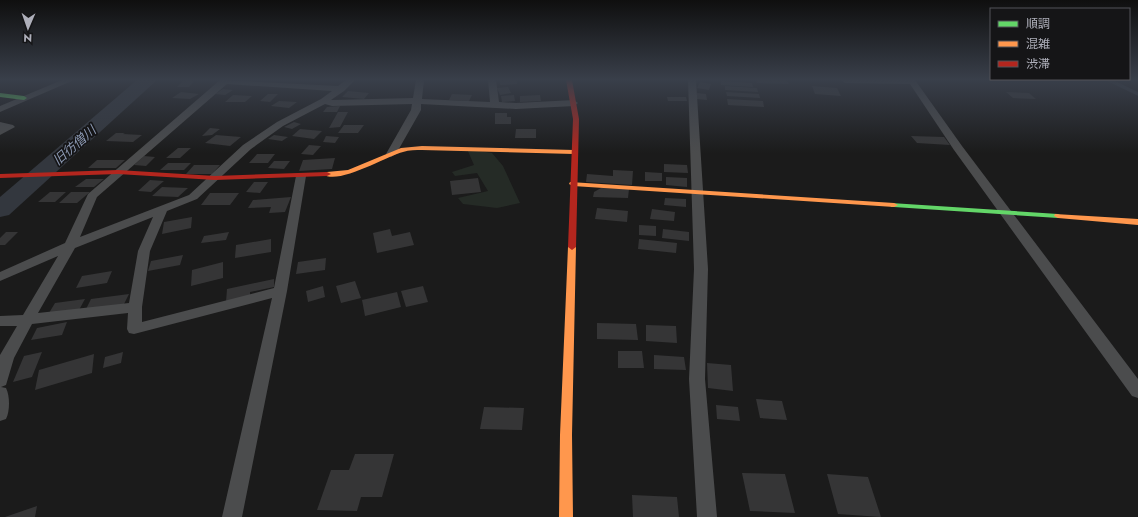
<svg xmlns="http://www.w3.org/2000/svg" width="1138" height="517" font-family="Jost,'Noto Sans JP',sans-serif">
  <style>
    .green { fill: #252b26 }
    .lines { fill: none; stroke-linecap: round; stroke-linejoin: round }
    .stream { stroke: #33373e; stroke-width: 3.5 }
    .river { fill: #33373e; fill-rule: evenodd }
    .building { fill: #353536 }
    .street { fill: #4b4c4d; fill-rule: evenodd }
    .fast { fill: #63d668; fill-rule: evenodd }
    .slow { fill: #ff974d; fill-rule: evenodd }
    .jam { fill: #b3261e; fill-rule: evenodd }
    .labels { text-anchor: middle; stroke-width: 3.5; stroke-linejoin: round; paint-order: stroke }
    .far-water-label { font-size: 13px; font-style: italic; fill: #8a97b0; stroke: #151517 }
  </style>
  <rect width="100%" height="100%" fill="#1b1b1b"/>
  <!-- green -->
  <path class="green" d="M 467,149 L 492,153 L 503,166 L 520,203 L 497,208 L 463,204 L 458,198 L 488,191 L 477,173 L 455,176 L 452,172 L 474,165 Z"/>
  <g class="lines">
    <!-- stream -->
    <path class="stream" d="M 1109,80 L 1138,94"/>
    <!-- river -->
    <path class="river" d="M 137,80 L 157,80 L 9,215 L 0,217 L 0,197 Z"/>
  </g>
  <!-- building -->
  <path class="building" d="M 184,80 L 195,80 L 189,87 L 177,87 Z
    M 500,80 L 517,80 L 517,84 L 500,85 Z
    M 756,80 L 787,80 L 789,84 L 757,83 Z
    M 721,81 L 752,83 L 753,87 L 721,85 Z
    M 700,82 L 711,84 L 709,90 L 697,88 Z
    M 725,86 L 757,88 L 758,92 L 725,90 Z
    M 812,86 L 837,88 L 841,96 L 815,94 Z
    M 508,87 L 511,93 L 500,95 L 497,88 Z
    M 223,89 L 233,90 L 225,95 L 215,94 Z
    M 348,91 L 369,93 L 364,99 L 342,97 Z
    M 181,92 L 199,94 L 190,99 L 172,98 Z
    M 726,92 L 759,94 L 760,98 L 727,96 Z
    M 1006,92 L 1029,93 L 1036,99 L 1013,98 Z
    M 697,93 L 706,94 L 707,100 L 697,99 Z
    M 268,94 L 278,94 L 270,102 L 260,101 Z
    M 452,94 L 472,95 L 469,101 L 449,100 Z
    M 233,95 L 252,96 L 245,102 L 225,102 Z
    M 514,95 L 515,101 L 502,102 L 501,96 Z
    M 540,95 L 541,101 L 520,102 L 520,96 Z
    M 667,97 L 686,97 L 687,101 L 668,101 Z
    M 727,99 L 763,101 L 764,107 L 728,105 Z
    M 279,101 L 297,102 L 289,108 L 271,106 Z
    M 340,106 L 337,112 L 323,112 L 327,107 Z
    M 338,112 L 348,112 L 340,127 L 329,128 Z
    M 495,113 L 507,113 L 507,117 L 511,117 L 511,124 L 495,124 Z
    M 294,122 L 301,124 L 292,129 L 284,127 Z
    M 344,125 L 364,125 L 358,133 L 338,133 Z
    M 210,128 L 220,129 L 212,135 L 202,136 Z
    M 300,129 L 322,131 L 314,139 L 292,136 Z
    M 516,129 L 536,129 L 536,138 L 515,138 Z
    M 116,133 L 125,133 L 123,134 L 142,135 L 133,142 L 106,141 Z
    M 216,135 L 241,137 L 230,146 L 205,143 Z
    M 274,135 L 288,137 L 282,141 L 268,139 Z
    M 326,136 L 339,137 L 335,143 L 323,142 Z
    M 911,136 L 944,137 L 950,145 L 917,143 Z
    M 309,145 L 321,146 L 313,155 L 301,154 Z
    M 178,148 L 191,148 L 180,158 L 166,158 Z
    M 257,154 L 275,154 L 268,163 L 249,163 Z
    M 144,156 L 155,157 L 146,166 L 134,165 Z
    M 335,158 L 332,169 L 299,171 L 303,160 Z
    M 97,160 L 125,160 L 116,168 L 88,168 Z
    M 274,161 L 290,161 L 284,169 L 268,168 Z
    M 168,163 L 191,163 L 184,170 L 160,170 Z
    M 664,164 L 687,165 L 688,173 L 664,172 Z
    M 194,165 L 220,165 L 212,174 L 186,174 Z
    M 613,170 L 633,171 L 632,185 L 586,182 L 587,174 L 613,176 Z
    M 645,172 L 662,173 L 662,181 L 645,181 Z
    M 666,177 L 687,178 L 687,187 L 666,185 Z
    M 478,178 L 481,192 L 452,195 L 450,181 Z
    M 86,179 L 104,179 L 94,187 L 75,187 Z
    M 150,180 L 164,181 L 151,192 L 138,191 Z
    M 254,182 L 268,182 L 260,193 L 246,192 Z
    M 162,187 L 188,188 L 178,197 L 152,196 Z
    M 601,188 L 629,189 L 628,198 L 593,197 L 594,192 Z
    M 50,192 L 66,192 L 55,202 L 38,202 Z
    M 71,192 L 90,192 L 77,203 L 59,203 Z
    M 210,193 L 239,193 L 230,205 L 201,205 Z
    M 291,197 L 285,212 L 269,213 L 271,207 L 248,208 L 253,200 Z
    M 665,198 L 686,199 L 686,207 L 664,205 Z
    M 597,208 L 628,211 L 627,222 L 595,219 Z
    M 652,209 L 675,212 L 674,221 L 650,219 Z
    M 192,217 L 191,228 L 162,234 L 164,222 Z
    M 639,225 L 656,226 L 656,236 L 639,235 Z
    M 390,229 L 392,236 L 410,232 L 414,245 L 377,253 L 373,233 Z
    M 663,229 L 689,232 L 689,241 L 662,238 Z
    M 6,232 L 18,232 L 5,245 L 0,245 L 0,238 Z
    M 229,232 L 226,240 L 201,243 L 204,236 Z
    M 271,239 L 271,252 L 235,258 L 236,245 Z
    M 639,239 L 677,243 L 676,253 L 638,249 Z
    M 183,255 L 180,265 L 148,271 L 151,261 Z
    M 326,258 L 325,270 L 296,274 L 298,262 Z
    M 223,262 L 223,278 L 191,286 L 192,270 Z
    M 112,271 L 107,283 L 76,288 L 82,276 Z
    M 274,279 L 274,287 L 250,292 L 250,297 L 226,302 L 227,289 Z
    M 355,281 L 361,298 L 341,303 L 336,286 Z
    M 323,286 L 325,297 L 308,302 L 306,291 Z
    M 423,286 L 428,302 L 406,307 L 401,291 Z
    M 397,292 L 401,307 L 365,316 L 362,300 Z
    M 129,294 L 123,306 L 85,311 L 91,299 Z
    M 85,299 L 79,310 L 49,313 L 55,303 Z
    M 67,322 L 62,335 L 31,340 L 37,328 Z
    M 597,323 L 636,324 L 638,340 L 597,339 Z
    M 646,325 L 676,326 L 677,343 L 646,341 Z
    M 618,351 L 642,351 L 644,368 L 618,368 Z
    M 42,352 L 32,377 L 13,382 L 24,356 Z
    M 123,352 L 121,363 L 103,368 L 105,357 Z
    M 94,354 L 92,373 L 35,390 L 39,370 Z
    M 654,355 L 684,357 L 686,370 L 654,369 Z
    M 707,363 L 731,365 L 733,391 L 708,388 Z
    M 756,399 L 782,401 L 787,420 L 760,418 Z
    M 716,405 L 738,407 L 740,421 L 717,419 Z
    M 484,407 L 524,408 L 522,430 L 480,429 Z
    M 355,454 L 394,454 L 382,497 L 361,497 L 357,511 L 317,510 L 331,470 L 349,470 Z
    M 742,473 L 785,474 L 795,513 L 750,511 Z
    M 827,474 L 868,477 L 881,517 L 838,514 Z
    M 632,495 L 677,497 L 679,517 L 633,517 Z
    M 37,506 L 35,517 L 5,517 Z"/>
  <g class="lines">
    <!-- street -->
    <path class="street" d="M 62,80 L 74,80 L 0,112 L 0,106 Z
      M 220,80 L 338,86 L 346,80 L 355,80 L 344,91 L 331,100 L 332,100 L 413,98 L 416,80 L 424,80 L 422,99 L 490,102 L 488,80 L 496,80 L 499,102 L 516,103 L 574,100 L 578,103 L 574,106 L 516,109 L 421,104 L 421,110 L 396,154 L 391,157 L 386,154 L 411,110 L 412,104 L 332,106 L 325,104 L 283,126 L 251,149 L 197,199 L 167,211 L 150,251 L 142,307 L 142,322 L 274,288 L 296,176 L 301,173 L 306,176 L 287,291 L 242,517 L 222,517 L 272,298 L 134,334 L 129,333 L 127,329 L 128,313 L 32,324 L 14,358 L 6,385 L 1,387 L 6,388 C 10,396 10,411 6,419 L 0,421 L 0,355 L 17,326 L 0,326 L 0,316 L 23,315 L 58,256 L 0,281 L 0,272 L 65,243 L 88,194 ZM 227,84 L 332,91 L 321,99 L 277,122 L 243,145 L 189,195 L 80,237 L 97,197 ZM 153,217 L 138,251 L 129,303 L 38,313 L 75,248 Z
      M 688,80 L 696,80 L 708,269 L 705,379 L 717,517 L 697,517 L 689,379 L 694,269 Z
      M 841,80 L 915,80 L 962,146 L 1138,379 L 1138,398 L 1132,396 L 954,150 L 910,84 L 845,83 Z
      M 0,122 L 13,125 L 15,127 L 0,135 Z"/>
    <!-- fast -->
    <path class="fast" d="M 0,93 L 24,96 L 27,98 L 24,100 L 0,97 Z
      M 891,203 L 1058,214 L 1062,216 L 1058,218 L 894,207 L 891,207 L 890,205 Z"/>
    <!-- slow -->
    <path class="slow" d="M 422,146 L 574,150 L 578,152 L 574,154 L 422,150 C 416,150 409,150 403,152 C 387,156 337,186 323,174 L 327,172 L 348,170 L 401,148 Z
      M 570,182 L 894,203 L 898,205 L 894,207 L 573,186 L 569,184 Z
      M 1055,214 L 1138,219 L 1138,225 L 1058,218 L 1054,216 Z
      M 572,244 L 576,247 L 572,435 L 573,517 L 559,517 L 560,435 L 568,247 Z"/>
    <!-- jam -->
    <path class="jam" d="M 566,80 L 572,80 L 579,119 L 576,247 L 572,250 L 568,247 L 573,119 Z
      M 118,170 L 215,176 L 327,172 L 331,174 L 327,176 L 215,180 L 118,174 L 0,178 L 0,174 Z"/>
  </g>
  <!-- sky -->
  <linearGradient id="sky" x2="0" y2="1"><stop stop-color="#0f0f0f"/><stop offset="0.52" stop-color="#393f4a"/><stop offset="1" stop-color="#393f4a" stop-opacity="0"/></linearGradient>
  <rect width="1138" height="153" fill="url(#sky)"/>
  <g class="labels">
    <!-- far-water labels -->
    <g class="far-water-label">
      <text transform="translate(74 145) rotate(-41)" y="5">旧彷僧川</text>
    </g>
  </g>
  <!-- legend -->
  <rect x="990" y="8" width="140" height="72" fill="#151517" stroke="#525358"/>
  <rect x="998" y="21" width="20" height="6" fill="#63d668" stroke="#525358"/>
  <text x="1026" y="28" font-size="12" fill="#aeafba">順調</text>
  <rect x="998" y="41" width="20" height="6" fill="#ff974d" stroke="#525358"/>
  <text x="1026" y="48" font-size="12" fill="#aeafba">混雑</text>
  <rect x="998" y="61" width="20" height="6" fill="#b3261e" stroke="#525358"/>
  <text x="1026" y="68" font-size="12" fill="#aeafba">渋滞</text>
  <!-- north arrow -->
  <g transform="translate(28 28) rotate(182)" stroke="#151517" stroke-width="3" paint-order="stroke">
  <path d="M0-3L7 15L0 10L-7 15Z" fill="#aeafba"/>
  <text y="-6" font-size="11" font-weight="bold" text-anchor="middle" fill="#aeafba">N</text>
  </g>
</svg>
